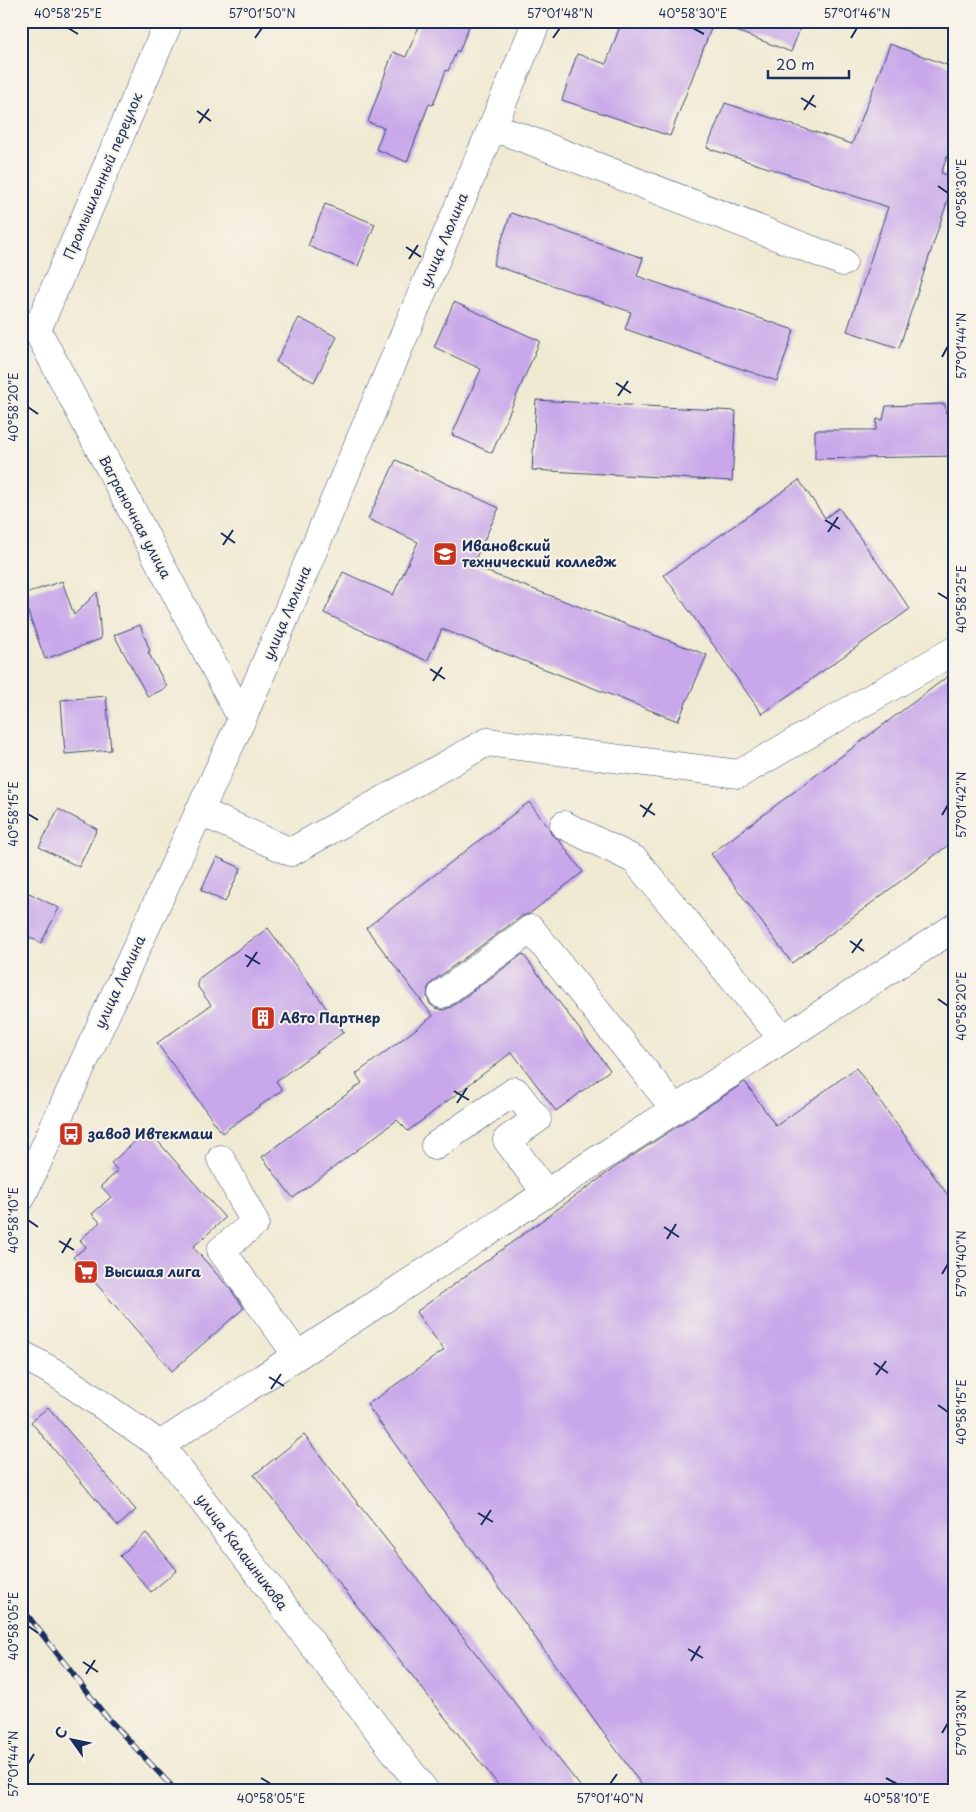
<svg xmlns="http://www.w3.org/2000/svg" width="976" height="1812" font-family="'Playpen Sans',sans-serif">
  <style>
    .building { fill: #c8a7ea }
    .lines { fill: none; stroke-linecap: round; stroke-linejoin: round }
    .minor-casing { stroke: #3b4b70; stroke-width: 29 }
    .major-casing { stroke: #3b4b70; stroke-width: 29 }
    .minor { stroke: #fff; stroke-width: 28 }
    .major { stroke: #fff; stroke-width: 28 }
    .rail-casing { stroke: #1b2f5e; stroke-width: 5.5 }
    .rail { stroke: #f7f3e8; stroke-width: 4; stroke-dasharray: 11; stroke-linecap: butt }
    .ticks { fill: none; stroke: #1b2f5e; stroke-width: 2 }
    .labels { text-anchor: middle; stroke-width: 4; stroke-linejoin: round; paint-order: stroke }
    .street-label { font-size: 14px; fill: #1b2f5e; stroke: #f7f3e8 }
    .poi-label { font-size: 14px; font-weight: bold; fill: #1b2f5e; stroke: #f7f3e8; text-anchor: start }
    .neatline { fill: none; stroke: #1b2f5e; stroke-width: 2 }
    .ticks-label { font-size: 12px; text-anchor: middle; fill: #1b2f5e }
  </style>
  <rect width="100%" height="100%" fill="#f7f3e8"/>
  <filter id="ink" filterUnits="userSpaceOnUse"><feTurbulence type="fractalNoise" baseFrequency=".02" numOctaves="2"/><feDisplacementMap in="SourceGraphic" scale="10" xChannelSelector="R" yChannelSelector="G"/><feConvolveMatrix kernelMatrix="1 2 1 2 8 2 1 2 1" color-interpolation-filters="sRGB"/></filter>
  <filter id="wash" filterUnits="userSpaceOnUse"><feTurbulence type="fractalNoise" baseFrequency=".0096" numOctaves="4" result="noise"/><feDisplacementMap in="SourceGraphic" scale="20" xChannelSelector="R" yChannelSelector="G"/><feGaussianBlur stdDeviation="1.12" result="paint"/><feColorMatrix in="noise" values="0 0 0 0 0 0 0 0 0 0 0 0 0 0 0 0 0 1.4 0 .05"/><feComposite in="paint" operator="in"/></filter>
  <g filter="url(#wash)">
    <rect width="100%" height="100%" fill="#f0ead3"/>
    <g id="blocks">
      <!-- building -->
      <path class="building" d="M 421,21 L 471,21 L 459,52 L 457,50 L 448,71 L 446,70 L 433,105 L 429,104 L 407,162 L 376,149 L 384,128 L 368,122 L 393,52 L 406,57 Z
        M 622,21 L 714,21 L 670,136 L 562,100 L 577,54 L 606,64 Z
        M 716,21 L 803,21 L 791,52 L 716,23 Z
        M 890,44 L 955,68 L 955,136 L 941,173 L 955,178 L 899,348 L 847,331 L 888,207 L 707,148 L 725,103 L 852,144 Z
        M 325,204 L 375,224 L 358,266 L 308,246 Z
        M 511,213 L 643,258 L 637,276 L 794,330 L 777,381 L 625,329 L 631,312 L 493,265 Z
        M 454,302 L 540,341 L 492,453 L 452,435 L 481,369 L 434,347 Z
        M 299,318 L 337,337 L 314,382 L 276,362 Z
        M 536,400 L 736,411 L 732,481 L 532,470 Z
        M 945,404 L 946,413 L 955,415 L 955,456 L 815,459 L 815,430 L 876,430 L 877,419 L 883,420 L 886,406 Z
        M 396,460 L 499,508 L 472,566 L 707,655 L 678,721 L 442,629 L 427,661 L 324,613 L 343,572 L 393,595 L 418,542 L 368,519 Z
        M 799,480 L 825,518 L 839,508 L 910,609 L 762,714 L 664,575 Z
        M 62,581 L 74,615 L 97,592 L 101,639 L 45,659 L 22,595 Z
        M 140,625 L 150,651 L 148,652 L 167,687 L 148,697 L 114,635 Z
        M 955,671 L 955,840 L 792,963 L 711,854 Z
        M 106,696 L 111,750 L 65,754 L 61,700 Z
        M 529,802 L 549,828 L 551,834 L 558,839 L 583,872 L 529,914 L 522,916 L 433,981 L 428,988 L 427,996 L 430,1004 L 435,1008 L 443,1010 L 451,1007 L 523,954 L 610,1070 L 556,1111 L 512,1052 L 408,1131 L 397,1120 L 293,1198 L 262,1157 L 362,1083 L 356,1074 L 433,1016 L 366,928 Z
        M 58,809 L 97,829 L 79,867 L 39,847 Z
        M 217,857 L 241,868 L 225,902 L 201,890 Z
        M 21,889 L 59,908 L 41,943 L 21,933 Z
        M 268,928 L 344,1032 L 276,1081 L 282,1090 L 222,1133 L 157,1043 L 211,1005 L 198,987 L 198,979 Z
        M 856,1068 L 955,1205 L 955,1791 L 646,1791 L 367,1405 L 444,1350 L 416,1312 L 617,1166 L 745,1082 L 776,1126 Z
        M 148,1130 L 225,1218 L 193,1247 L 231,1290 L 244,1308 L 172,1371 L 73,1257 L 86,1247 L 80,1240 L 100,1222 L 92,1214 L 111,1197 L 101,1186 L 118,1171 L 111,1163 Z
        M 48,1407 L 136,1510 L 118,1526 L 31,1422 Z
        M 304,1435 L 584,1791 L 503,1791 L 254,1475 Z
        M 146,1533 L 177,1570 L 151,1592 L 120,1556 Z"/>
    </g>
  </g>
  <g filter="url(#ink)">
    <use href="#blocks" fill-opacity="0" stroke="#3b4b70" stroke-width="1"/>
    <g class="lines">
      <defs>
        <path id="minor" d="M 492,127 L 526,139 L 843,262
          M 21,324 L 37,330 L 242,719
          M 37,330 L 169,21
          M 199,811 L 291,852 L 487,742 L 739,774 L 955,650
          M 564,825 L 635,860 L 783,1039
          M 442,994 L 531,929 L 675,1109
          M 435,1146 L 515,1091 L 537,1119 L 507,1140 L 546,1193
          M 221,1159 L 255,1223 L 221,1250 L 297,1355
          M 21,1354 L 57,1374 L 160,1445 L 425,1791
          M 160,1445 L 955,927"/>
        <path id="major" d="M 21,1198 L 242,719 L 537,21"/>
      </defs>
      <!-- minor casing -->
      <use href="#minor" class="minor-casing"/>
      <!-- major casing -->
      <use href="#major" class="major-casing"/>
      <!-- minor -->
      <use href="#minor" class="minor"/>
      <!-- major -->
      <use href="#major" class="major"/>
      <defs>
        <path id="rail" d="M 21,1607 L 104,1714 L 176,1791"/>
      </defs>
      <!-- rail casing -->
      <use href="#rail" class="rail-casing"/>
      <!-- rail -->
      <use href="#rail" class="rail"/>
    </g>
  </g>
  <!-- ticks -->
  <path class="ticks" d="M 68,28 L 78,34M 693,28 L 704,34M 255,38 L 262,28M 553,38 L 560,28M 851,38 L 857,28M 801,98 L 816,107M 804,110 L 814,95M 197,111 L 211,121M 199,123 L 209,109M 938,186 L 948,193M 406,247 L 421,257M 409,259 L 418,245M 942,357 L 948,346M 616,383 L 631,393M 618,396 L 628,381M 28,407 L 38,414M 825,520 L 840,529M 828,532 L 838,517M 221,533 L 235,543M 223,545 L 233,530M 938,593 L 948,599M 430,669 L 445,679M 433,681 L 442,667M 640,805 L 655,815M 28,814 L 38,820M 942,815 L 948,805M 643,817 L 652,803M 850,941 L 864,951M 852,953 L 862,939M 245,955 L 260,964M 247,967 L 257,952M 938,999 L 948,1006M 454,1091 L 469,1100M 457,1103 L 467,1088M 28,1220 L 38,1227M 664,1227 L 679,1237M 667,1239 L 676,1224M 59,1241 L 74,1250M 62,1253 L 71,1238M 942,1274 L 948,1264M 874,1363 L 888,1373M 876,1375 L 886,1361M 269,1377 L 284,1386M 271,1389 L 281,1374M 938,1405 L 948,1412M 478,1513 L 493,1522M 481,1525 L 491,1510M 28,1626 L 38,1633M 688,1649 L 703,1658M 691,1661 L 700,1646M 83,1662 L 98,1672M 86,1674 L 95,1660M 942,1733 L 948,1723M 28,1764 L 34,1754M 261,1778 L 271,1784M 886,1778 L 897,1784M 610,1784 L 617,1774"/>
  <!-- icons -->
  <defs>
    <symbol id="university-square" viewBox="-11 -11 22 22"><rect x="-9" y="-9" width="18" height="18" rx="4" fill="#c8321e" stroke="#f7f3e8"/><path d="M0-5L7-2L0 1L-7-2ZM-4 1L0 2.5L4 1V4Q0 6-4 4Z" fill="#fff"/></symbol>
    <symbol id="building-square" viewBox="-11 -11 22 22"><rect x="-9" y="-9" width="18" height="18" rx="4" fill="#c8321e" stroke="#f7f3e8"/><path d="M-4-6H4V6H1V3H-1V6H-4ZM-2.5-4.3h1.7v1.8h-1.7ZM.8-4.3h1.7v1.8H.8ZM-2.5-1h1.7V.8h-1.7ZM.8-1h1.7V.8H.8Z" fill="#fff"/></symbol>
    <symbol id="bus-square" viewBox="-11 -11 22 22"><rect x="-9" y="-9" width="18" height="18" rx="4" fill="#c8321e" stroke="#f7f3e8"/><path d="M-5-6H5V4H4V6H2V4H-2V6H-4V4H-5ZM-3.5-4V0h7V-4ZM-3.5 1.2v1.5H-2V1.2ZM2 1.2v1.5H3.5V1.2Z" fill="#fff"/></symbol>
    <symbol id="supermarket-square" viewBox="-11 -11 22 22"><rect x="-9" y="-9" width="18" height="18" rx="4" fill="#c8321e" stroke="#f7f3e8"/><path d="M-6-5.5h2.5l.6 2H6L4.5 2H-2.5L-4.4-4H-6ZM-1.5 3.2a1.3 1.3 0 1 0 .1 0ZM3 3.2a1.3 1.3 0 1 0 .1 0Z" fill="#fff"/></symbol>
  </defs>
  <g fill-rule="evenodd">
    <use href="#university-square" x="431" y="540" width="28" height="28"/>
    <use href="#building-square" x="249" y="1004" width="28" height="28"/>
    <use href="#bus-square" x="57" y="1120" width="28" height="28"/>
    <use href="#supermarket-square" x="72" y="1258" width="28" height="28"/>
  </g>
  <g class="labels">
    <!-- street labels -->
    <g class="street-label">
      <text transform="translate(103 176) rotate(-67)" y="5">Промышленный переулок</text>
      <text transform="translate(444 240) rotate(-67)" y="5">улица Люлина</text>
      <text transform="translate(135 517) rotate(62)" y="5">Ваграночная улица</text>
      <text transform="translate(287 613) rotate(-67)" y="5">улица Люлина</text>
      <text transform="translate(120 982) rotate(-65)" y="5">улица Люлина</text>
      <text transform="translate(242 1552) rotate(53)" y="5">улица Калашникова</text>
    </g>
    <!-- poi labels -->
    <g class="poi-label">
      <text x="462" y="551">Ивановский<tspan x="462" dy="16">технический колледж</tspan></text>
      <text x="280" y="1023">Авто Партнер</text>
      <text x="88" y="1139">завод Ивтекмаш</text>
      <text x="104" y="1277">Высшая лига</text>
    </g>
  </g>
  <!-- margin -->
  <rect width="976" height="1812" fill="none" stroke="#f7f3e8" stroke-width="55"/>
  <!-- north arrow -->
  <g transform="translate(72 1740) rotate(303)" stroke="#f7f3e8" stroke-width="4" paint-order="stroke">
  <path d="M0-4L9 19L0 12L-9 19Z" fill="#1b2f5e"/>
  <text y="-8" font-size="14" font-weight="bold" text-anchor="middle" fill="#1b2f5e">С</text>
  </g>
  <!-- scale -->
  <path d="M768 70v8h81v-8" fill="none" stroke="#1b2f5e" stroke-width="2.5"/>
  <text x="776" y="70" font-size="15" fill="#1b2f5e" stroke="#f7f3e8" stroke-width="4" paint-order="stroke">20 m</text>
  <rect x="28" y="28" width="920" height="1756" class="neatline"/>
  <g class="ticks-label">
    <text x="68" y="18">40°58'25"E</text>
    <text x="262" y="18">57°01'50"N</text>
    <text x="560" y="18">57°01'48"N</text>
    <text x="693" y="18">40°58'30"E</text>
    <text x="857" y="18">57°01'46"N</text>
    <text transform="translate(962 193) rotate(-90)" y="4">40°58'30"E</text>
    <text transform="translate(962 346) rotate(-90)" y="4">57°01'44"N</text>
    <text transform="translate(14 407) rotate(-90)" y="4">40°58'20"E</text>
    <text transform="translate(962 599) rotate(-90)" y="4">40°58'25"E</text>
    <text transform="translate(962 805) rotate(-90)" y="4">57°01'42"N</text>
    <text transform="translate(14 814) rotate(-90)" y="4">40°58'15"E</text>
    <text transform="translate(962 1006) rotate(-90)" y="4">40°58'20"E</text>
    <text transform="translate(14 1220) rotate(-90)" y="4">40°58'10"E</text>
    <text transform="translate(962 1264) rotate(-90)" y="4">57°01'40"N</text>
    <text transform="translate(962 1412) rotate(-90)" y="4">40°58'15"E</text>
    <text transform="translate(14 1626) rotate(-90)" y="4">40°58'05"E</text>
    <text transform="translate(962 1723) rotate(-90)" y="4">57°01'38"N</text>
    <text transform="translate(14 1764) rotate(-90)" y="4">57°01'44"N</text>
    <text x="271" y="1803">40°58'05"E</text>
    <text x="610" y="1803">57°01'40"N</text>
    <text x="897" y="1803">40°58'10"E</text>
  </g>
</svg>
